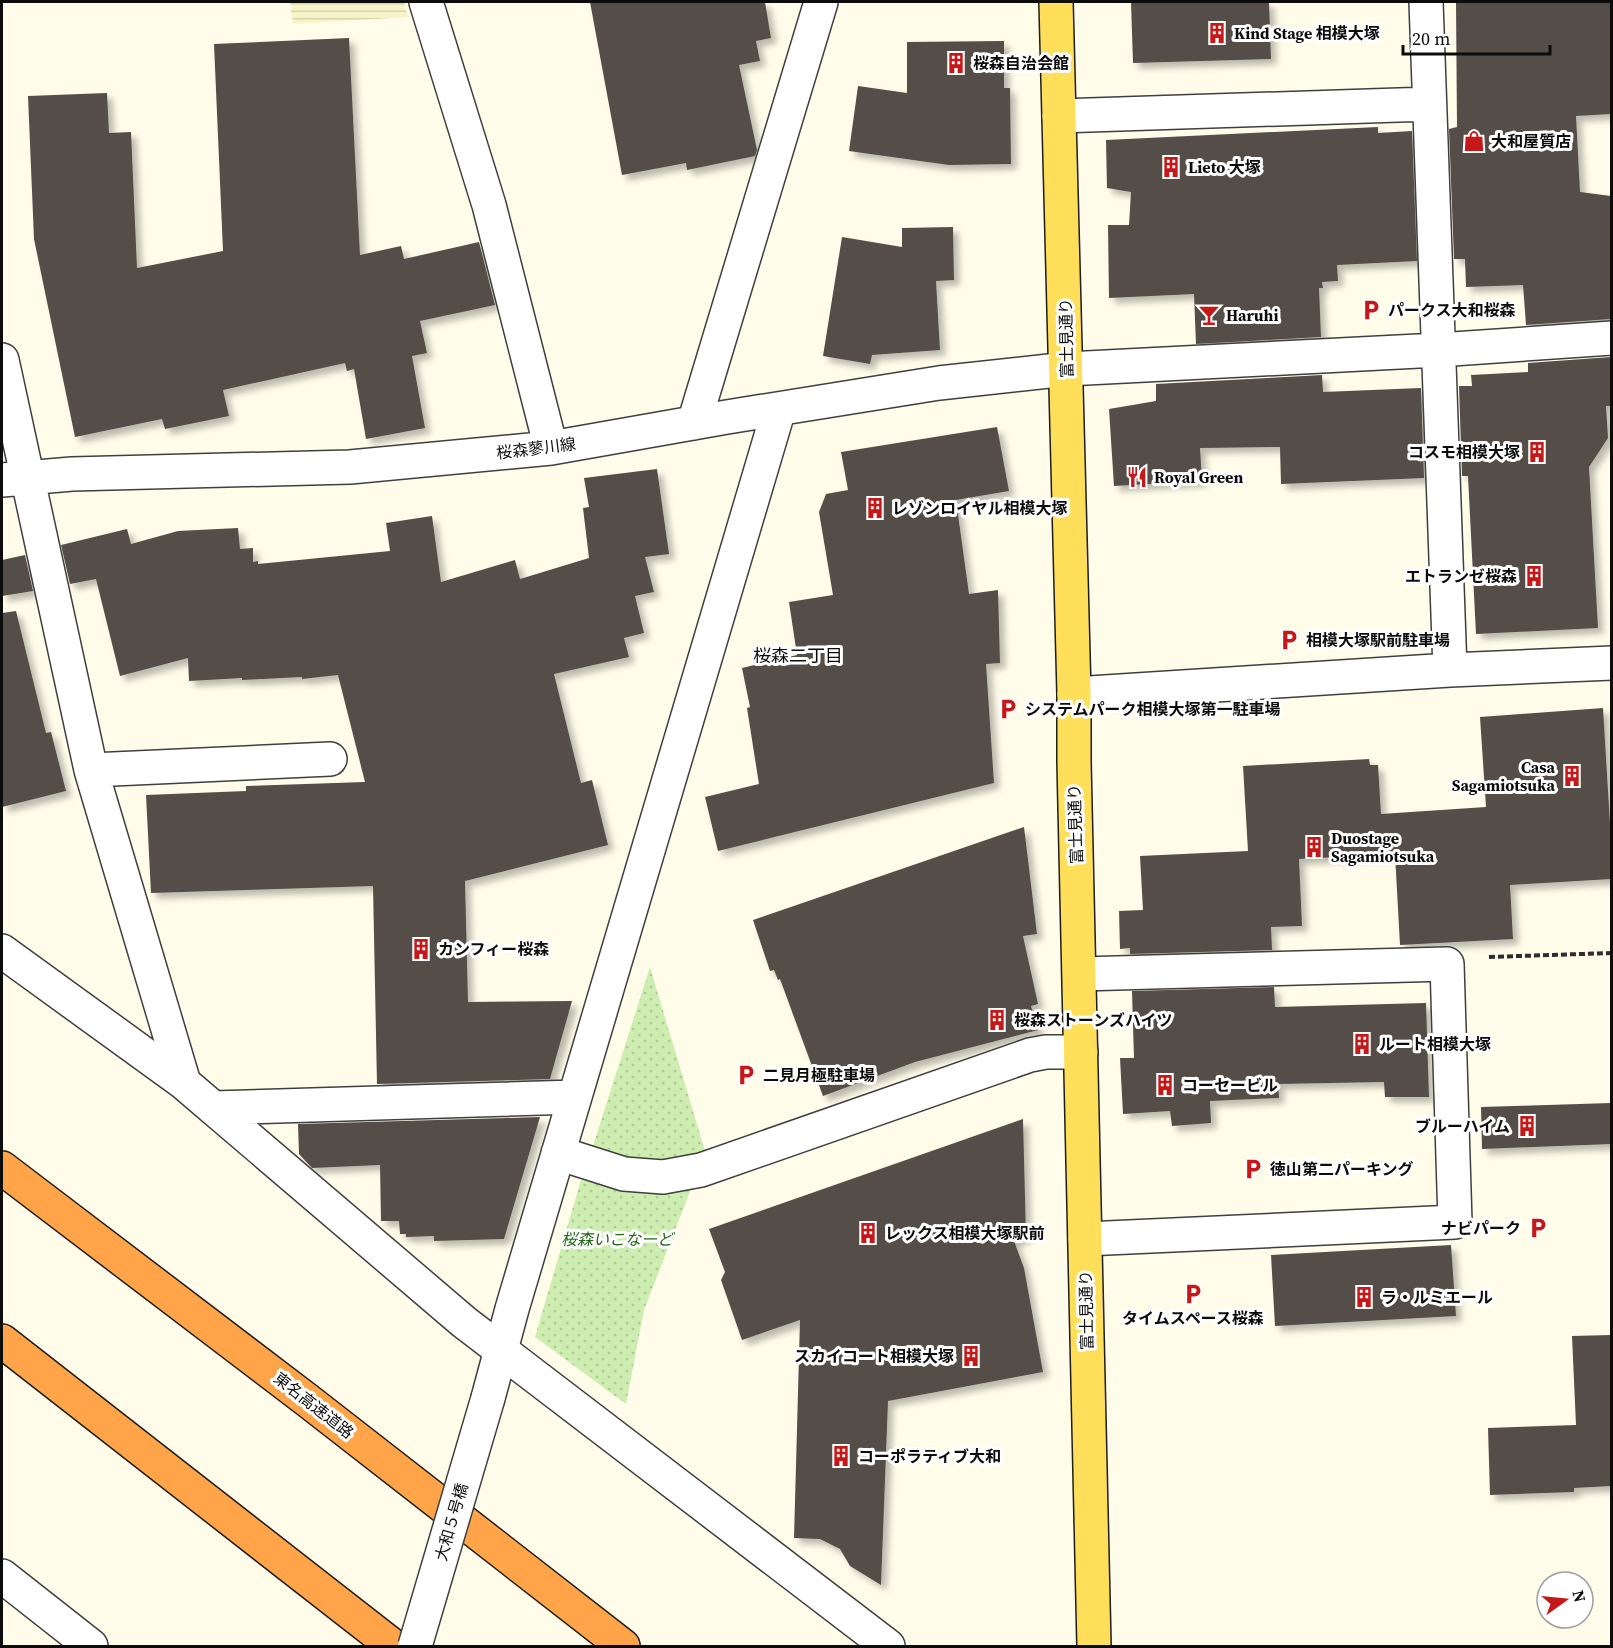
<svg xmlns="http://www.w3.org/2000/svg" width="1613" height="1648" font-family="'Source Serif 4','Noto Sans JP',serif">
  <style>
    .farmland { fill: url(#farmland-rules) }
    .grass { fill: url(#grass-dots) }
    .building { fill: #554d47; filter: url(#shadow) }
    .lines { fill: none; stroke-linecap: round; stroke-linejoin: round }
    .minor-casing { stroke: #3f3f3f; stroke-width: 36 }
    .major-casing { stroke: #1d1d1d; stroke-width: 36 }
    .highway-casing { stroke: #1d1d1d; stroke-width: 36 }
    .path { stroke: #2e2e2e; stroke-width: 4; stroke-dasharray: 6 3; stroke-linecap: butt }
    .minor { stroke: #fff; stroke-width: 33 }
    .major { stroke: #ffde5a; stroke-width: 33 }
    .highway { stroke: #ffa448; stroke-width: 33 }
    .minor-bridge-casing { stroke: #3f3f3f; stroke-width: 36; stroke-linecap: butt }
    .minor-bridge { stroke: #fff; stroke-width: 33 }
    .labels { text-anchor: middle; stroke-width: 6; stroke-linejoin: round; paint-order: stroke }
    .poi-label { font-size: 16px; font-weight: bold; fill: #0c0c0c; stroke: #fff; text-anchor: start }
    .street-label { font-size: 16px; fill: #0c0c0c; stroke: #fff }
    .park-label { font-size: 16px; font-style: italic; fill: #246817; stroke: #fff }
    .neighbourhood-label { font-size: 18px; fill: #0c0c0c; stroke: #fff }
  </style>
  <defs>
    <pattern id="farmland-rules" width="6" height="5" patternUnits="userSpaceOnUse" patternTransform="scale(1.5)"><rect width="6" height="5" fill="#f7f5c8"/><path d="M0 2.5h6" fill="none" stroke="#d3d1ab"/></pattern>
    <pattern id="grass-dots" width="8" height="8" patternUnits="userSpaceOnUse" patternTransform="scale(1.5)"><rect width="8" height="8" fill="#cdedb1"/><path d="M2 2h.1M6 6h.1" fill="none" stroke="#afca97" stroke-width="1.8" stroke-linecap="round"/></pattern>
    <filter id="shadow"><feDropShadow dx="5.5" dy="5.5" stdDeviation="3" flood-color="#0004"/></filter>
  </defs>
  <rect width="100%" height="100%" fill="#fffcea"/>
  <!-- farmland -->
  <path class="farmland" d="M 290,2 L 404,2 L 408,17 L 293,24 Z"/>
  <!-- grass -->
  <path class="grass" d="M 650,967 L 705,1151 L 667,1162 L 627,1161 L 592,1149 Z
    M 581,1180 L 654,1192 L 691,1189 L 644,1310 L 626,1404 L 535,1337 Z"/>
  <!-- building -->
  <path class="building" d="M 590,2 L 765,2 L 771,38 L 756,41 L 760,61 L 739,65 L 757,150 L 755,156 L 687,170 L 686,163 L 622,175 Z
    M 1131,2 L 1269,2 L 1271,59 L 1133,63 Z
    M 1456,2 L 1611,2 L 1611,114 L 1576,116 L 1580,192 L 1611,196 L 1611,319 L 1526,325 L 1523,285 L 1466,287 L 1465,259 L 1454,259 L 1449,129 L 1457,127 Z
    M 349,38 L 360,255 L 401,246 L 404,259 L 479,242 L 495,305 L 420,321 L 427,353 L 412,356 L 425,428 L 366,439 L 354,369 L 347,371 L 345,363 L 223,390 L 229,416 L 165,429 L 162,419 L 75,437 L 34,239 L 28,96 L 107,93 L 109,133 L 131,132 L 137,268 L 223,251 L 214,44 Z
    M 1004,41 L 1004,88 L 1010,88 L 1011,164 L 949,165 L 849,151 L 858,86 L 907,93 L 907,42 Z
    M 1378,127 L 1378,133 L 1412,131 L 1417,261 L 1337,265 L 1338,281 L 1322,282 L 1323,288 L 1319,288 L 1321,337 L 1196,344 L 1194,294 L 1109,298 L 1108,225 L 1129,225 L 1131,192 L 1107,188 L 1106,140 Z
    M 953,227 L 954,280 L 936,281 L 940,350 L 872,355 L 870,364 L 823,356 L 842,237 L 902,247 L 902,228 Z
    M 1611,357 L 1611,406 L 1606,406 L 1608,438 L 1589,467 L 1598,628 L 1476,634 L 1468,476 L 1462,476 L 1459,386 L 1472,386 L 1471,375 L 1528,372 L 1528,363 Z
    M 1322,375 L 1323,392 L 1421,388 L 1424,478 L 1281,484 L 1280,447 L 1200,448 L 1202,481 L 1114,486 L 1109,409 L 1156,401 L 1156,384 Z
    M 997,427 L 1009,491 L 956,500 L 969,594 L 998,590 L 1000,663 L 986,664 L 994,783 L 718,851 L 705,797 L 759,784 L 747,708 L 750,707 L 742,668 L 797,655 L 789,602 L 833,595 L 819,512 L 826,494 L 848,490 L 841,452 Z
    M 657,469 L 669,554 L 645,557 L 654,592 L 635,596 L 644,633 L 624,638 L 629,657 L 554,674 L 581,783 L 592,780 L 608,845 L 465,881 L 468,1002 L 572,1001 L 550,1079 L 377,1084 L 373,886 L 151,893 L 146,795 L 246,791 L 246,786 L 365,782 L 338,675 L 302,679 L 302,677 L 242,680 L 242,678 L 189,681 L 188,658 L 120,676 L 96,579 L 70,584 L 61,545 L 127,529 L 131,544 L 178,531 L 238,528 L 240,549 L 253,548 L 253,562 L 258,561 L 258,564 L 390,551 L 386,523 L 432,516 L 441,582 L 515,560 L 520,579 L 589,558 L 583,508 L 589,507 L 584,478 Z
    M 25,555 L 33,591 L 2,596 L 2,560 Z
    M 16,611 L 46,733 L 51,732 L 66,791 L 2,807 L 2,613 Z
    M 1603,708 L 1611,840 L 1611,879 L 1510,885 L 1513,939 L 1400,945 L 1395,854 L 1299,859 L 1302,926 L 1271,927 L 1272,950 L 1130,954 L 1130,948 L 1120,949 L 1119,911 L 1143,910 L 1140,856 L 1248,851 L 1243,766 L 1369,759 L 1370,765 L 1378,765 L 1381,814 L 1486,807 L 1480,717 Z
    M 1024,827 L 1037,934 L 1023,936 L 1038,1004 L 1031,1006 L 1038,1030 L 915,1062 L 823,1096 L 780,979 L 778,980 L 774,970 L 770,971 L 753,920 Z
    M 1274,987 L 1275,1007 L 1426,1003 L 1429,1097 L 1385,1097 L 1384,1082 L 1278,1084 L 1279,1098 L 1210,1101 L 1211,1123 L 1172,1126 L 1170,1111 L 1123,1114 L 1120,1058 L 1134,1058 L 1132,991 Z
    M 1611,1103 L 1611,1144 L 1482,1149 L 1481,1107 Z
    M 540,1117 L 504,1239 L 434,1241 L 434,1236 L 406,1237 L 406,1234 L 400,1234 L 399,1221 L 381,1221 L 380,1165 L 312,1168 L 299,1154 L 298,1124 Z
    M 1023,1119 L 1026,1237 L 1014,1241 L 1024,1268 L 1043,1372 L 888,1401 L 881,1585 L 850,1566 L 840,1549 L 820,1539 L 794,1538 L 800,1320 L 742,1340 L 721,1280 L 725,1272 L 709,1229 Z
    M 1451,1245 L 1456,1316 L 1275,1326 L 1271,1255 Z
    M 1611,1335 L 1611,1486 L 1574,1488 L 1574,1492 L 1490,1495 L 1488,1428 L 1576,1425 L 1572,1336 Z"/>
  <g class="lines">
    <defs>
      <path id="minor" d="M 426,2 L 489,205 L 551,448
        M 1426,2 L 1450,670
        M 1059,116 L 1429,104
        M 2,360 L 91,770 L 184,1083
        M 694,423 L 821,2
        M 2,480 L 72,474 L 350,467 L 551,448 L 727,417 L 939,383 L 1067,369 L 1438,350 L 1612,338
        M 1074,694 L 1450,670 L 1612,663
        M 91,770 L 330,759
        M 2,951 L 184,1083 L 464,1322 L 888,1646
        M 1080,974 L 1447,964 L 1455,1222 L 1085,1239
        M 213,1108 L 575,1097
        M 558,1153 L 624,1174 L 663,1177 L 701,1170 L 1030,1055 L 1046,1052 L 1081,1052
        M 488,1398 L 512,1309 L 779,409
        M 2,1576 L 91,1646"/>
      <path id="major" d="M 1056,2 L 1074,694 L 1074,762 L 1094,1646"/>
      <path id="highway" d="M 2,1168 L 307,1400 L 623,1646
        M 2,1341 L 393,1646"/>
    </defs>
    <!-- minor casing -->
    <use href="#minor" class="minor-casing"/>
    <!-- major casing -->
    <use href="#major" class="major-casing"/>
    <!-- highway casing -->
    <use href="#highway" class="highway-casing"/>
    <!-- path -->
    <path class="path" d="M 1489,957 L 1612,953"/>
    <!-- minor -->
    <use href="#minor" class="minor"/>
    <!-- major -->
    <use href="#major" class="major"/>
    <!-- highway -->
    <use href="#highway" class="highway"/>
    <defs>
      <path id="minor-bridge" d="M 415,1646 L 488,1398"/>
    </defs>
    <!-- minor-bridge casing -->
    <use href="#minor-bridge" class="minor-bridge-casing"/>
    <!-- minor-bridge -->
    <use href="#minor-bridge" class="minor-bridge"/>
  </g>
  <!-- icons -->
  <defs>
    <symbol id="building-bare" viewBox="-9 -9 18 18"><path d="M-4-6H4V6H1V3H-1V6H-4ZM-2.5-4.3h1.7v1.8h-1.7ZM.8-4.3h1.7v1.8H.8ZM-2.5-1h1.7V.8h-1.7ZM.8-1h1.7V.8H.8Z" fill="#c71819" stroke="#fff" stroke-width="2.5" paint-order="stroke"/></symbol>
    <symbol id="shop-bare" viewBox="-9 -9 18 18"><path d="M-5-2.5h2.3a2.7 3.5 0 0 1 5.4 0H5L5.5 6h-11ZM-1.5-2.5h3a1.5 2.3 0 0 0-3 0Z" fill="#c71819" stroke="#fff" stroke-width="2.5" paint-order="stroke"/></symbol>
    <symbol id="parking-bare" viewBox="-9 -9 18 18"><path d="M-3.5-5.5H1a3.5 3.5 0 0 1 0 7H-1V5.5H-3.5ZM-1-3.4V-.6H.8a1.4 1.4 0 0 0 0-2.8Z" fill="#c71819" stroke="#fff" stroke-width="2.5" paint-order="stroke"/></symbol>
    <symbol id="bar-bare" viewBox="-9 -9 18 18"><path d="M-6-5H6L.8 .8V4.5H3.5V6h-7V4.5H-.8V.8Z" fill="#c71819" stroke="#fff" stroke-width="2.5" paint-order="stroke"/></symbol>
    <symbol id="restaurant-bare" viewBox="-9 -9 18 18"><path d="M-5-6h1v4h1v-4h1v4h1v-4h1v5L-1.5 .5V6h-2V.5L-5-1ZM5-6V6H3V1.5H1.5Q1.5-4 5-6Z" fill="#c71819" stroke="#fff" stroke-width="2.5" paint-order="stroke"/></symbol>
  </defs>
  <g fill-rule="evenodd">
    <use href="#building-bare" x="1202" y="18" width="30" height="30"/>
    <use href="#building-bare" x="941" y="48" width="30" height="30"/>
    <use href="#shop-bare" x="1459" y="126" width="30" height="30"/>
    <use href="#building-bare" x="1156" y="152" width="30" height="30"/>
    <use href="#parking-bare" x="1356" y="295" width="30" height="30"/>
    <use href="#bar-bare" x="1194" y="300" width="30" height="30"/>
    <use href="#building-bare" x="1522" y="437" width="30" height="30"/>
    <use href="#restaurant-bare" x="1122" y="462" width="30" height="30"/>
    <use href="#building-bare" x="860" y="493" width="30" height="30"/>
    <use href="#building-bare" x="1519" y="561" width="30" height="30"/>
    <use href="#parking-bare" x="1274" y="625" width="30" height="30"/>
    <use href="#parking-bare" x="993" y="694" width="30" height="30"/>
    <use href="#building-bare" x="1557" y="761" width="30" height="30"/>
    <use href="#building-bare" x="1299" y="832" width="30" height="30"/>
    <use href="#building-bare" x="406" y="934" width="30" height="30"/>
    <use href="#building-bare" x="982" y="1005" width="30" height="30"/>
    <use href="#building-bare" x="1347" y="1029" width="30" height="30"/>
    <use href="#parking-bare" x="731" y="1060" width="30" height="30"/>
    <use href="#building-bare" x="1150" y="1070" width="30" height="30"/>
    <use href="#building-bare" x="1512" y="1111" width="30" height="30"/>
    <use href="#parking-bare" x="1238" y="1154" width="30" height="30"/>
    <use href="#parking-bare" x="1523" y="1213" width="30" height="30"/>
    <use href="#building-bare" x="853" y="1218" width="30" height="30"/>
    <use href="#parking-bare" x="1178" y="1279" width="30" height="30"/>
    <use href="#building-bare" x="1349" y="1282" width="30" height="30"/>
    <use href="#building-bare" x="956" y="1341" width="30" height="30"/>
    <use href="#building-bare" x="826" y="1441" width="30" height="30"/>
  </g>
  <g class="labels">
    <!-- poi labels -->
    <g class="poi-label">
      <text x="1234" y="39">Kind Stage 相模大塚</text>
      <text x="973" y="69">桜森自治会館</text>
      <text x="1491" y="147">大和屋質店</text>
      <text x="1188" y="173">Lieto 大塚</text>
      <text x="1388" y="316">パークス大和桜森</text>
      <text x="1226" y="321">Haruhi</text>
      <text x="1520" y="458" text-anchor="end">コスモ相模大塚</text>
      <text x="1154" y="483">Royal Green</text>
      <text x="892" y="514">レゾンロイヤル相模大塚</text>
      <text x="1517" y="582" text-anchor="end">エトランゼ桜森</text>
      <text x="1306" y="646">相模大塚駅前駐車場</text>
      <text x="1025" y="715">システムパーク相模大塚第一駐車場</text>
      <text x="1555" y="773" text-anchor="end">Casa<tspan x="1555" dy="18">Sagamiotsuka</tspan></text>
      <text x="1331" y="844">Duostage<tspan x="1331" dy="18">Sagamiotsuka</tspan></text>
      <text x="438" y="955">カンフィー桜森</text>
      <text x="1014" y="1026">桜森ストーンズハイツ</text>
      <text x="1379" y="1050">ルート相模大塚</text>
      <text x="763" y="1081">二見月極駐車場</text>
      <text x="1182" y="1091">コーセービル</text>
      <text x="1510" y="1132" text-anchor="end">ブルーハイム</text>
      <text x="1270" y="1175">徳山第二パーキング</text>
      <text x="1521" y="1234" text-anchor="end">ナビパーク</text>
      <text x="885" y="1239">レックス相模大塚駅前</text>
      <text x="1381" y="1303">ラ・ルミエール</text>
      <text x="1193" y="1324" text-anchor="middle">タイムスペース桜森</text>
      <text x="954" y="1362" text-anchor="end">スカイコート相模大塚</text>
      <text x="858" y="1462">コーポラティブ大和</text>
    </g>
    <!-- street labels -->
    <g class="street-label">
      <text transform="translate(1066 338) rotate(-91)" y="6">富士見通り</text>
      <text transform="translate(536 448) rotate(-7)" y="6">桜森蓼川線</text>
      <text transform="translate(1075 824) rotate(-92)" y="6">富士見通り</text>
      <text transform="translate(1086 1310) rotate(-91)" y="6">富士見通り</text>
      <text transform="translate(314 1405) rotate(38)" y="6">東名高速道路</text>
      <text transform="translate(451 1522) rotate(-74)" y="6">大和５号橋</text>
    </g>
    <!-- park labels -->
    <g class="park-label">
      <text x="617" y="1245">桜森いこなーど</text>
    </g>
    <!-- neighbourhood labels -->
    <g class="neighbourhood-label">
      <text x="798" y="662">桜森二丁目</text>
    </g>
  </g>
  <!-- border -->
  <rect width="1613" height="1648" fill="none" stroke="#0c0c0c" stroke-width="6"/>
  <!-- north arrow -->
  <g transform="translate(1565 1600) rotate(75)"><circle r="28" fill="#ffffff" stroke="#9e9e9e" stroke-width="1.5"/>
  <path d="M0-4.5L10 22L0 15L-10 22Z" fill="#c71819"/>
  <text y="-9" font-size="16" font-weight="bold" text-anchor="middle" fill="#0c0c0c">N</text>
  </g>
  <!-- scale -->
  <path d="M1403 45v9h147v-9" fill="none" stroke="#0c0c0c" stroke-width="3"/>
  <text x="1412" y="45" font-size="18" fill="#0c0c0c" stroke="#ffffff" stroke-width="4.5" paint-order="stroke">20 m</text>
</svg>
